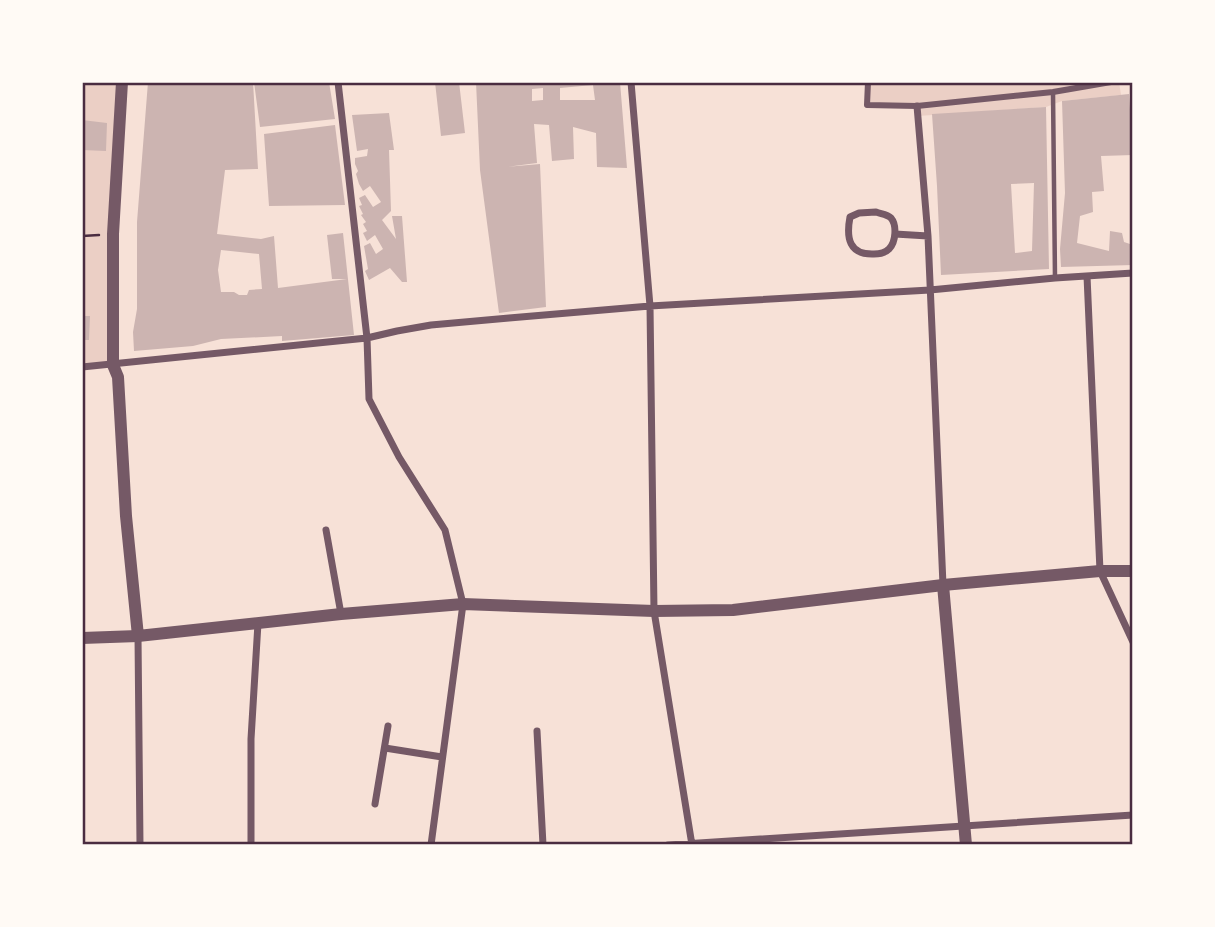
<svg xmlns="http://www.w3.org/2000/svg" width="1215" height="927" font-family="'Nunito Sans',sans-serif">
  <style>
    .green { fill: #ebcfc5 }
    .building { fill: #ccb4b1; fill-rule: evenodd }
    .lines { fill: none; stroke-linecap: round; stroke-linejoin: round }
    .path { stroke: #4a2c40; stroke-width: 2.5 }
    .service { stroke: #755966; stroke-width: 4.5 }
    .pedestrian { stroke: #755966; stroke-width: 6 }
    .minor { stroke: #755966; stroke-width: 7 }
    .tertiary { stroke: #755966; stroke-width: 12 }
    .neatline { fill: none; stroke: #4a2c40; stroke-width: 2.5 }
  </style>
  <rect width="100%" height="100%" fill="#f7e1d7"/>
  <!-- green -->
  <path class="green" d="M 82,82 L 122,82 L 113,365 L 82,367 Z
    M 865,82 L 1119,82 L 1121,95 L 1062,101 L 1046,107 L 918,116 L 918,106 L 867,105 Z"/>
  <!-- building -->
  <path class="building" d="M 148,82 L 253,82 L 258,169 L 225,170 L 217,234 L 261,239 L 274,236 L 278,288 L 347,279 L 332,279 L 327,235 L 343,233 L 354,335 L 282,341 L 282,336 L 221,339 L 193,346 L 134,351 L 133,332 L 137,309 L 137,222 ZM 221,250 L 259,254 L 262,289 L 249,290 L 247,295 L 239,295 L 234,292 L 221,292 L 218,270 Z
    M 254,82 L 329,82 L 335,119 L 260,127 Z
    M 435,82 L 459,82 L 465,133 L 441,136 Z
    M 476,82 L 620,82 L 627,168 L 597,167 L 596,133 L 573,127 L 574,159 L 552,161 L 549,125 L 534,124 L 537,163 L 505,167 L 540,164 L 546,307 L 499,313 L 480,170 ZM 593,85 L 595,100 L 560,100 L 560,88 ZM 543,88 L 543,100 L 532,101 L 532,89 Z
    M 1129,94 L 1133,155 L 1101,156 L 1104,191 L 1092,192 L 1093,212 L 1080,216 L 1077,243 L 1109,251 L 1110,231 L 1122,233 L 1124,242 L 1133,245 L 1133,265 L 1061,267 L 1060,249 L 1065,193 L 1062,101 Z
    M 1046,107 L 1049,269 L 941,275 L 937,186 L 932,114 ZM 1034,183 L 1032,251 L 1015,253 L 1011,184 Z
    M 389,113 L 394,150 L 389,150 L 391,211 L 382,220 L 396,239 L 392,216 L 402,216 L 407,282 L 402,282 L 390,268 L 369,280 L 365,271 L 368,269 L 364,246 L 370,243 L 376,254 L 383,249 L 375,235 L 367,241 L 363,233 L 367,231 L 363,224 L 366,222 L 361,215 L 363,214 L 359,206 L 362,205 L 359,198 L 365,195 L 373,207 L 381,202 L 370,186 L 363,191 L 359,184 L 356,174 L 358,171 L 355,164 L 355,158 L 367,156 L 368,149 L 357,151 L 352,115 Z
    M 82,120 L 107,123 L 106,151 L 82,150 Z
    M 335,125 L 345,205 L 269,206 L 264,134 Z
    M 82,316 L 90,316 L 89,340 L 82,340 Z"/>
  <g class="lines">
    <!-- path -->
    <path class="path" d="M 82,236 L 99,235"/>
    <!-- service -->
    <path class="service" d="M 1053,92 L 1055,278"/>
    <!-- pedestrian -->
    <path class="pedestrian" d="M 868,82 L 867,105 L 917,106 L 1053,92 L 1111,82"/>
    <!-- minor -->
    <path class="minor" d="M 338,82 L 367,338 L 369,399 L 399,457 L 445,530 L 463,604 L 431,845
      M 631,82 L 650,306 L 654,611 L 692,845
      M 917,106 L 928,236 L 943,585
      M 876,212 C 881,214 887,214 891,218 C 897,225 896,242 889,249 C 885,253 879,254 874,254 C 849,255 846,238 850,217 L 859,213 Z
      M 895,234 L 928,236
      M 1087,276 L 1100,571 L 1133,642
      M 82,367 L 367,338 L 397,331 L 431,325 L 509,318 L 650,306 L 930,290 L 1055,278 L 1133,273
      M 326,530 L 341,614
      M 138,636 L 140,845
      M 537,731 L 543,845
      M 385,748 L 442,757
      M 375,804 L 388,726
      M 251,845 L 251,739 L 258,623
      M 668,845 L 1133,815"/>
    <!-- tertiary -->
    <path class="tertiary" d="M 122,82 L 113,234 L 113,365 L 118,377 L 126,516 L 138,636
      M 943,585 L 966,845
      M 82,638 L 138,636 L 341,614 L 463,604 L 654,611 L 733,610 L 943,585 L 1100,571 L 1133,571"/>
  </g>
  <!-- border -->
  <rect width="1215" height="927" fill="none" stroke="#fffaf5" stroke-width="168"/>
  <rect x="84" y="84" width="1047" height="759" class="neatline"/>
</svg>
